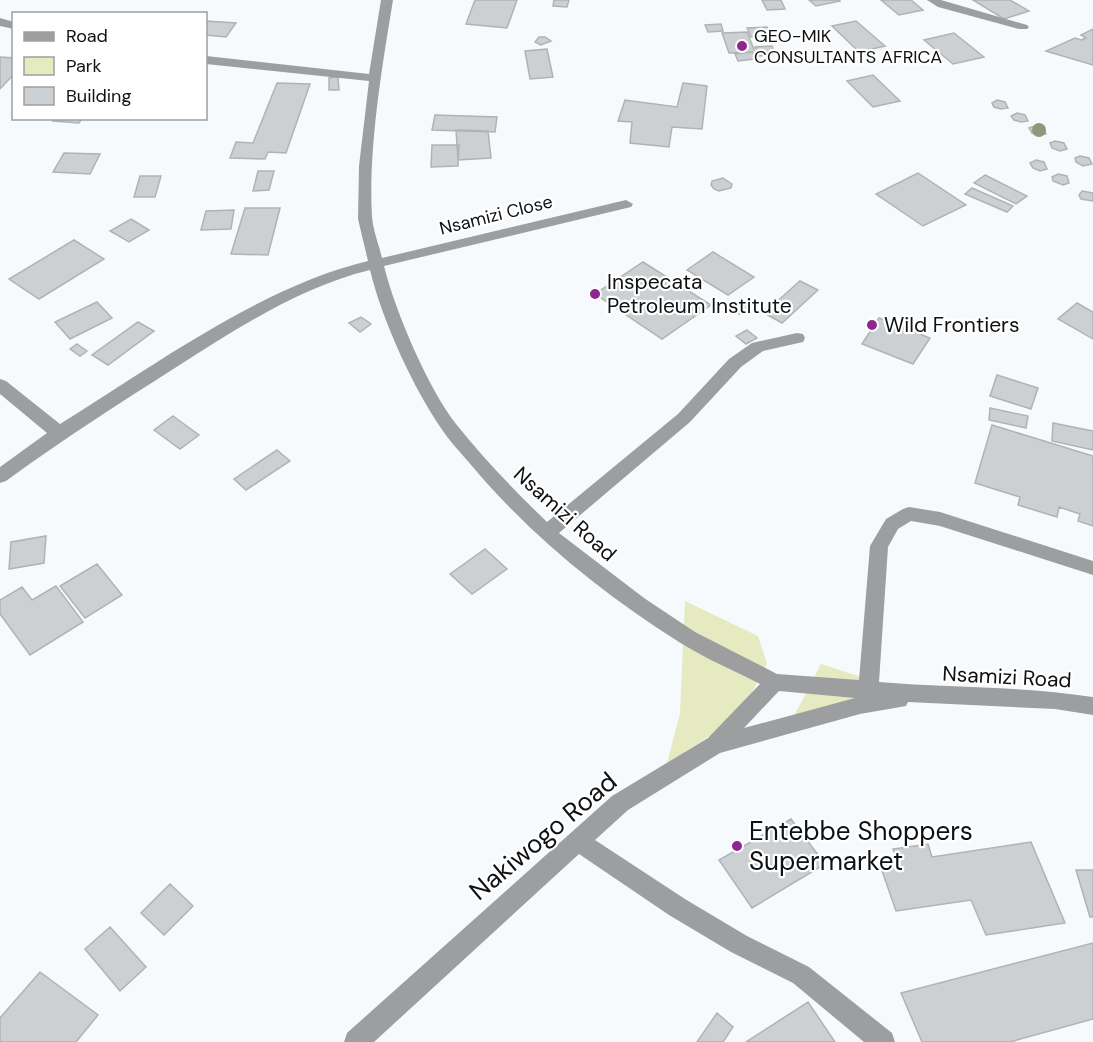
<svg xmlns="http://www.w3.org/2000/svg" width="1093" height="1042" font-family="'DM Sans',sans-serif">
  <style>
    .green { fill: #e6eac0 }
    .building { fill: #cdd0d2; stroke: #b0b3b6; stroke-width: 1.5 }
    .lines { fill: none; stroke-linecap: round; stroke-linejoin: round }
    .minor { fill: #9d9ea0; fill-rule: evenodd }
    .tree { fill: #94967b }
    .poi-dot { fill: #8d278e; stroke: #fff; stroke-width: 2 }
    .labels { text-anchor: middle; stroke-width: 4.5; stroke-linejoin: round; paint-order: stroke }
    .far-poi-label { font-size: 18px; fill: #0f1011; stroke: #fff; text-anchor: start }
    .far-street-label { font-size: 18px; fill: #0f1011; stroke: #fff }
    .poi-label { font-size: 21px; fill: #0f1011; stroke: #fff; text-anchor: start }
    .street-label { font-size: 21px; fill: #0f1011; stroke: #fff }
    .near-poi-label { font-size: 26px; fill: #0f1011; stroke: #fff; text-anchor: start }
    .near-street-label { font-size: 26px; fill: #0f1011; stroke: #fff }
  </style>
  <rect width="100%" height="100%" fill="#f7fafd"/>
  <!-- green -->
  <path class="green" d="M 685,601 L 758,636 L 767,664 L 739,717 L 667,763 L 680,713 Z
    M 821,664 L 904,691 L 794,716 Z"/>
  <!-- building -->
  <path class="building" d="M 475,0 L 517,0 L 507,28 L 466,24 Z
    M 554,0 L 569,0 L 567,7 L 553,6 Z
    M 762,0 L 781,0 L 785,9 L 767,10 Z
    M 809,0 L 839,0 L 840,1 L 816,6 Z
    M 881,0 L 911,0 L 923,10 L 899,15 Z
    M 973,0 L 1010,0 L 1029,11 L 1004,19 Z
    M 206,21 L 236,23 L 226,37 L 206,35 Z
    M 856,21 L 885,46 L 859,52 L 832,26 Z
    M 721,24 L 723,31 L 708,32 L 705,25 Z
    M 767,27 L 772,36 L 751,37 L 747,28 Z
    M 1093,29 L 1093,65 L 1046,51 L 1075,38 L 1081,40 L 1086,38 L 1081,35 Z
    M 747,32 L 755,52 L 729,53 L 722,33 Z
    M 954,33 L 984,57 L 953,64 L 924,40 Z
    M 539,37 L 545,37 L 551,41 L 541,45 L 535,42 Z
    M 772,46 L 776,54 L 759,56 L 755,47 Z
    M 547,49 L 553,77 L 530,79 L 525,51 Z
    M 752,52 L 756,59 L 738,61 L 735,54 Z
    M 0,57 L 14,58 L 14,74 L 0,89 Z
    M 873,75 L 900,101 L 873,107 L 847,81 Z
    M 338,77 L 339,90 L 329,90 L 329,78 Z
    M 277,83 L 310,84 L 286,153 L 268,152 L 265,159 L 230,158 L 236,142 L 253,143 Z
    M 683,83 L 707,86 L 702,129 L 672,127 L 669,147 L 630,143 L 632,122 L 618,121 L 625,100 L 677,107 Z
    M 997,100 L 1005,102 L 1008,108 L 1001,109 L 994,107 L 992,103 Z
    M 1017,113 L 1025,115 L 1028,121 L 1021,122 L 1014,120 L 1011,116 Z
    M 435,115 L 497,117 L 495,132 L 432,130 Z
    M 54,118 L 82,118 L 79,123 L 53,121 Z
    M 1035,126 L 1043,127 L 1046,134 L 1039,135 L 1032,133 L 1029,128 Z
    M 456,130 L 488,131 L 491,158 L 458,160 Z
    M 1055,141 L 1064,143 L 1067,149 L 1060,151 L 1052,148 L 1050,143 Z
    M 432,145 L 459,145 L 458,166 L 431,167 Z
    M 64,153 L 100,154 L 90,174 L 53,172 Z
    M 1080,156 L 1089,158 L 1092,164 L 1083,166 L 1076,162 L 1075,158 Z
    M 1036,160 L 1044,162 L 1047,169 L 1040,171 L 1033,168 L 1030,163 Z
    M 258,171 L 274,171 L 269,190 L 253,191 Z
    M 918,173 L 966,205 L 923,226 L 876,194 Z
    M 1058,174 L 1067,176 L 1069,183 L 1063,185 L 1053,181 L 1052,177 Z
    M 985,175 L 1027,196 L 1016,204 L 974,183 Z
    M 140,176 L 161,176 L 155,197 L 134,197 Z
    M 723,178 L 732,184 L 731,188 L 719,191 L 714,189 L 711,185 L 712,181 Z
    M 972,188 L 1013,206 L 1007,212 L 965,194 Z
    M 1082,191 L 1093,193 L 1093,201 L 1081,199 L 1079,195 Z
    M 245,208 L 280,208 L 268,255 L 231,254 Z
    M 234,210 L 231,229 L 201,230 L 206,211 Z
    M 131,219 L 149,230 L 129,242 L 110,231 Z
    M 74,240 L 104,259 L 39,299 L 9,279 Z
    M 713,252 L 754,277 L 728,295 L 687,270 Z
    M 643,262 L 711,305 L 662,339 L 595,294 Z
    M 800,281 L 818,290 L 782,323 L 764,313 Z
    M 97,302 L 112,318 L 70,339 L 55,322 Z
    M 735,302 L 746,306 L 740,314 L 729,310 Z
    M 1077,303 L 1093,312 L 1093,339 L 1058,319 Z
    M 361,317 L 371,324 L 360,332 L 349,323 Z
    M 879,318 L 930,338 L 913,364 L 862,344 Z
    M 138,322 L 154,331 L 108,365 L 92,355 Z
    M 747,330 L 757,338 L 746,344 L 736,336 Z
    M 77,344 L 87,351 L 80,356 L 70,349 Z
    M 997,375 L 1038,388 L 1031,409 L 990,396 Z
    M 990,408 L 1028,416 L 1026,428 L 989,420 Z
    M 173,416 L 199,435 L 180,449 L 154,430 Z
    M 1053,423 L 1093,431 L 1093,450 L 1052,441 Z
    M 992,425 L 1093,456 L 1093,526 L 1078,521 L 1080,514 L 1059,507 L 1057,517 L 1018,505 L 1020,497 L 975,483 Z
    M 277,450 L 290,461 L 246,490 L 234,479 Z
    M 46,536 L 44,563 L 9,569 L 11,542 Z
    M 485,549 L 507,569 L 472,594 L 450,574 Z
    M 97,564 L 122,595 L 85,618 L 60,586 Z
    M 56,586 L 83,622 L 30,655 L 0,614 L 0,600 L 22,587 L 32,600 Z
    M 791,819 L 825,864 L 752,908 L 719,860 Z
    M 1031,842 L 1065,923 L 986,935 L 971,900 L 896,911 L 880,865 L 898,861 L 893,849 L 928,844 L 932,857 Z
    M 1076,870 L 1093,870 L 1093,917 L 1090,917 Z
    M 170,884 L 193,906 L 164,935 L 141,913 Z
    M 110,927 L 146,967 L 120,991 L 85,949 Z
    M 1093,943 L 1093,1019 L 1010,1042 L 922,1042 L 901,993 Z
    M 40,972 L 98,1015 L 76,1042 L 0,1042 L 0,1018 Z
    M 808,1002 L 835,1042 L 746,1042 Z
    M 717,1013 L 733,1027 L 723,1042 L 697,1042 Z"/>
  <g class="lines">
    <!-- minor -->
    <path class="minor" d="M 381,0 L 393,0 C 382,67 368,150 372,217 C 373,230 379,245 382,258 L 626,200 L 633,204 L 631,207 L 384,266 C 395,311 428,388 456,424 C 484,459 515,491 547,522 L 678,414 L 729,359 L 752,343 L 797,333 L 803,334 L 805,338 L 803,342 L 763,351 L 741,367 L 690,422 L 559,533 L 644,598 L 695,632 L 777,674 L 859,680 L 870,546 L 886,519 L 903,509 L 909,507 L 940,512 L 1093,561 L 1093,575 L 940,526 L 911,521 L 898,529 L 888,547 L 879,682 C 950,688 1022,686 1093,697 L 1093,715 L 1055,709 L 908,702 L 906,706 L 860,714 L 720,753 L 628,810 L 595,840 L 685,899 L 747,936 L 809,967 L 892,1033 L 895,1042 L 864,1042 L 793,983 L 731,952 L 669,915 L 579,854 L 374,1042 L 344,1042 L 347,1033 L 612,796 L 708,738 L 760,684 C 733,670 704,658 679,642 C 603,594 530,535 472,466 C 462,454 451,443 443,431 C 413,388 382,320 370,270 C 300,287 238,328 178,366 C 120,403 62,440 6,481 L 0,483 L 0,467 L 47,433 L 0,394 L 0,379 L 6,381 L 60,424 C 152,367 262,286 368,261 L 358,219 L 359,166 L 369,81 L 206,64 L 206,56 L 369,74 ZM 779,691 L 855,698 L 744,728 Z
      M 927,0 L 941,0 L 1027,25 L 1029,27 L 1027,29 L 1019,29 L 938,7 Z
      M 0,18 L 14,22 L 14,29 L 0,26 Z"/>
  </g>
  <!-- trees -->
  <circle class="tree" cx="1039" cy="130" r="7"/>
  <!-- markers -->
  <g class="poi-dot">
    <circle cx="742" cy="46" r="6"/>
    <circle cx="595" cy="294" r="6"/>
    <circle cx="872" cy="325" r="6"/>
    <circle cx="737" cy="846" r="6"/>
  </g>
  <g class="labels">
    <!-- far-poi labels -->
    <g class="far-poi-label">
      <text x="754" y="42">GEO-MIK<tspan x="754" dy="21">CONSULTANTS AFRICA</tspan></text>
    </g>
    <!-- far-street labels -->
    <g class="far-street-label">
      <text transform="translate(496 215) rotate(-14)" y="6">Nsamizi Close</text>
    </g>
    <!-- poi labels -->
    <g class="poi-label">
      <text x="607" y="289">Inspecata<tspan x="607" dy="24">Petroleum Institute</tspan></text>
      <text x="884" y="332">Wild Frontiers</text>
    </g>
    <!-- street labels -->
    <g class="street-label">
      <text transform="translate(565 514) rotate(42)" y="7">Nsamizi Road</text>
      <text transform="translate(1007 677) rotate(3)" y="7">Nsamizi Road</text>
    </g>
    <!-- near-poi labels -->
    <g class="near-poi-label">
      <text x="749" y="840">Entebbe Shoppers<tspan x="749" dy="30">Supermarket</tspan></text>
    </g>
    <!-- near-street labels -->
    <g class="near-street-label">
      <text transform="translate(543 836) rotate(-40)" y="9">Nakiwogo Road</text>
    </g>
  </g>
  <!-- legend -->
  <rect x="12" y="12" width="195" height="108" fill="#ffffff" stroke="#9f9fa0" stroke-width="1.5"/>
  <rect x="24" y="32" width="30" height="9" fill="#9d9ea0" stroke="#9f9fa0" stroke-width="1.5"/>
  <text x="66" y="42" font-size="18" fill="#0f1011">Road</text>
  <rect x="24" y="57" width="30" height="18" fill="#e6eac0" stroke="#9f9fa0" stroke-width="1.5"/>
  <text x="66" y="72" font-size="18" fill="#0f1011">Park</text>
  <rect x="24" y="87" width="30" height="18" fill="#cdd0d2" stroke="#9f9fa0" stroke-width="1.5"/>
  <text x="66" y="102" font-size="18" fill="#0f1011">Building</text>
</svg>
